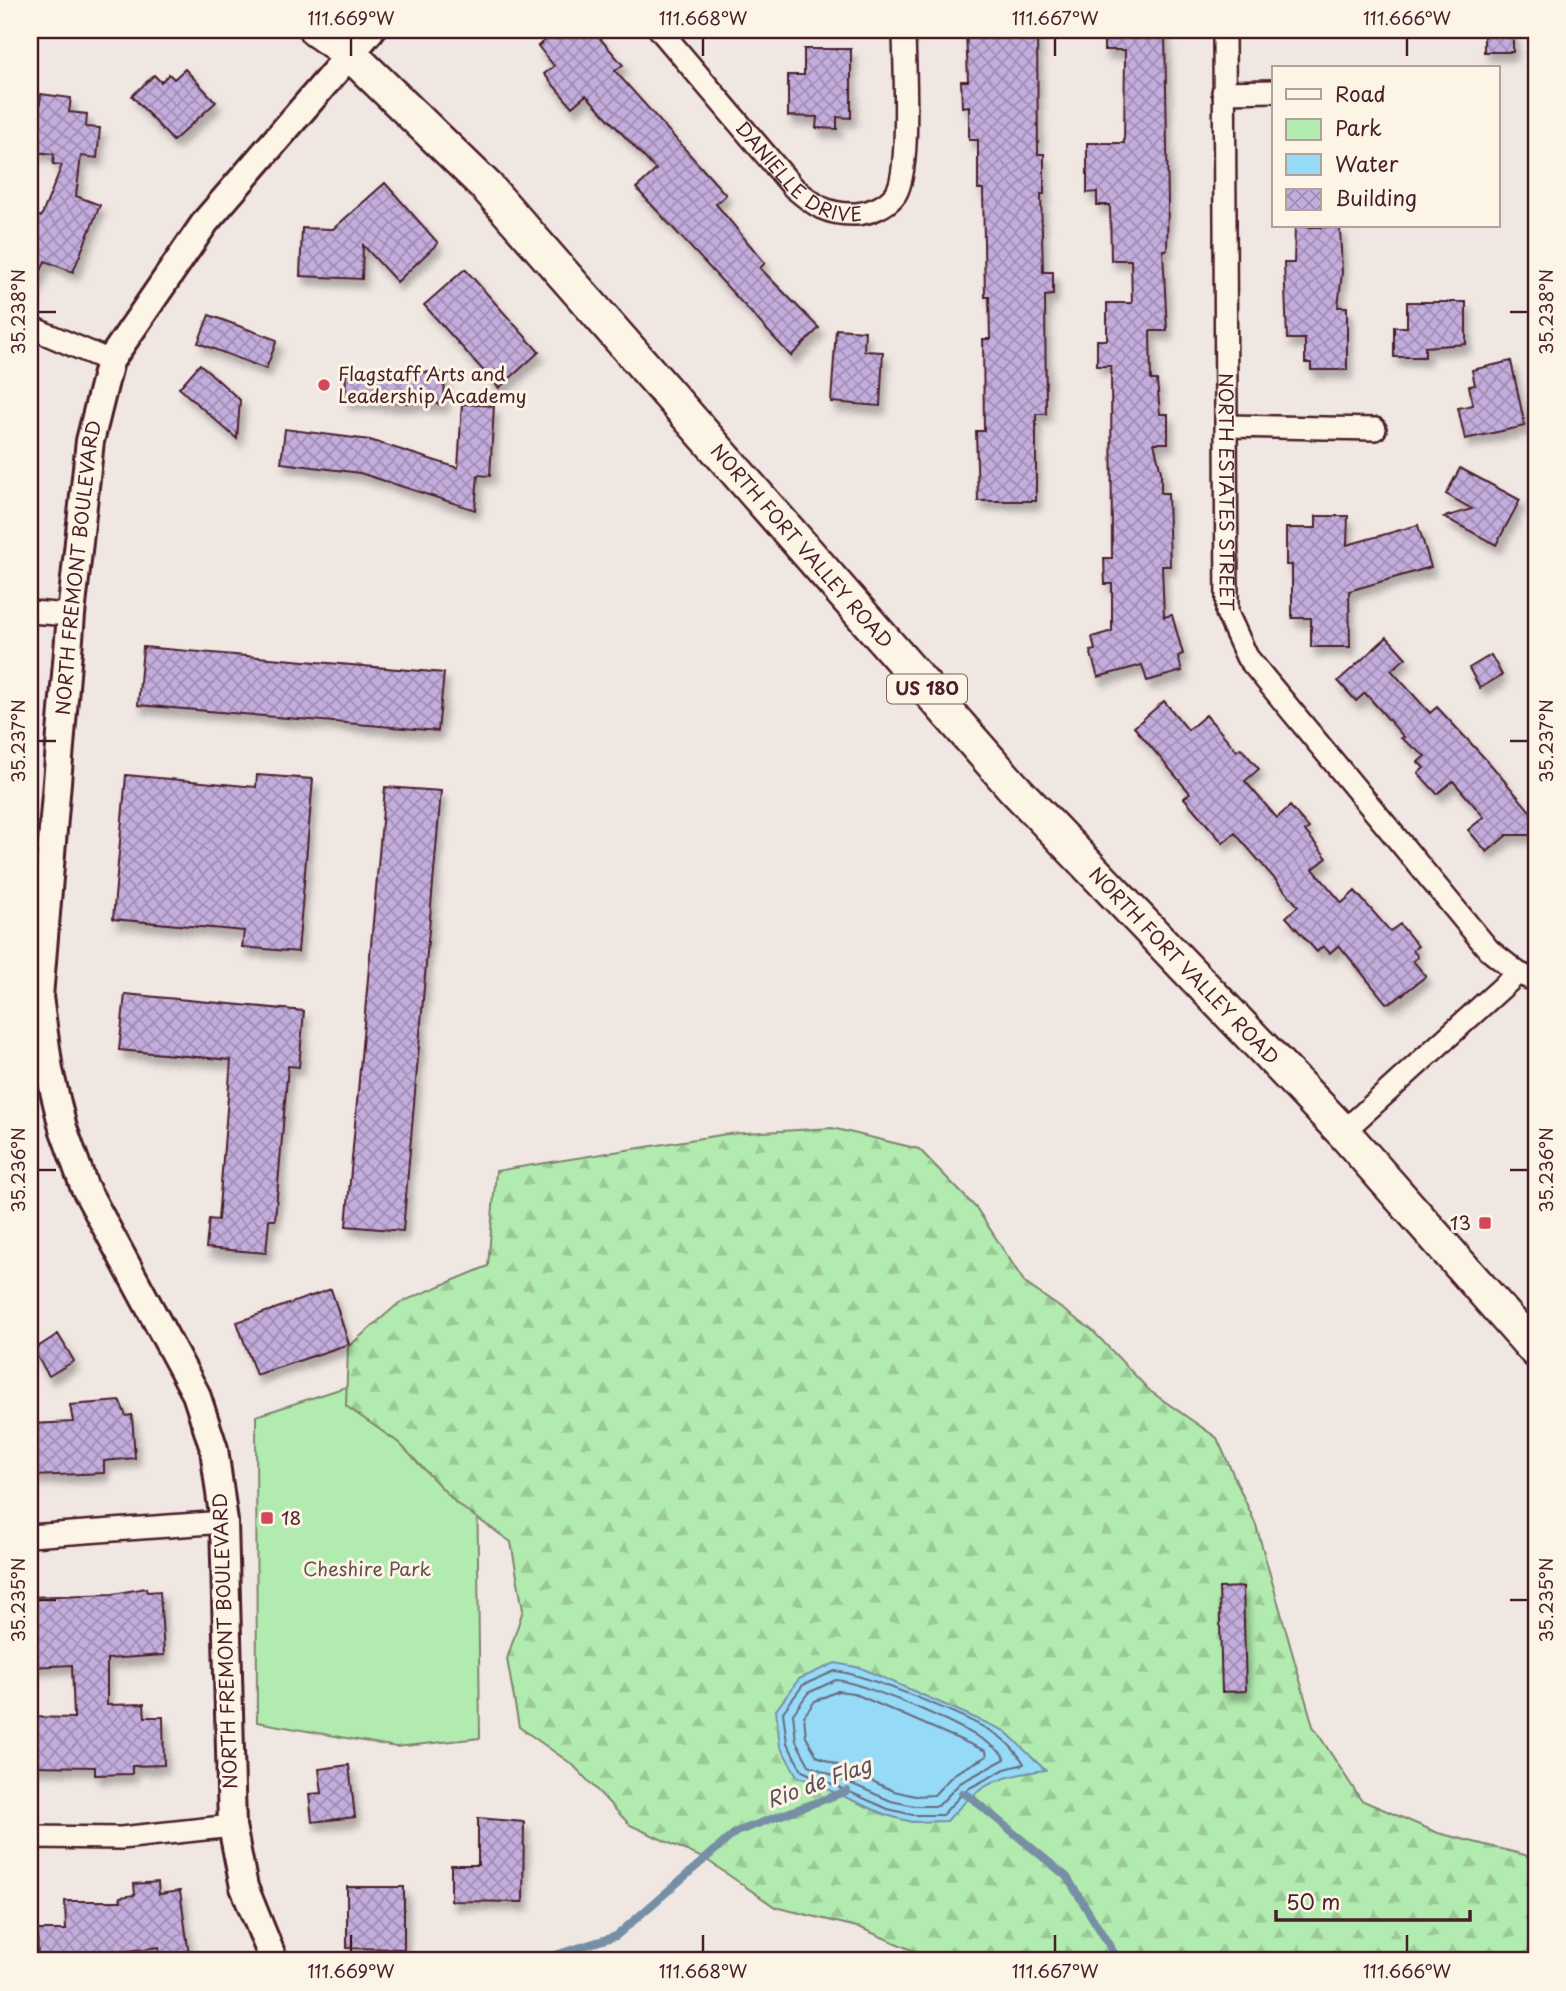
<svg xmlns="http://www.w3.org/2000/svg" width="1566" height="1991" font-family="'Playpen Sans',sans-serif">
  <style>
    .green { fill: #b1ebaf; stroke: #7e856d; stroke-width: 2 }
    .forest { fill: url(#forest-firs); stroke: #7e856d; stroke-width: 2 }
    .water { fill: #95daf7; stroke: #778fa5; stroke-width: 2 }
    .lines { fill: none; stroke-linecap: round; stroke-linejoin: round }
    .shore { stroke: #686a7d; stroke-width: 2 }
    .stream { stroke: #778fa5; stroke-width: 8 }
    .building { fill: url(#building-cross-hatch); stroke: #4a1f2b; stroke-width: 2; filter: url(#shadow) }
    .minor-casing { stroke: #4a1f2b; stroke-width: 26 }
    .tertiary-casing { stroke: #4a1f2b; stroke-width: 32 }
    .primary-casing { stroke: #4a1f2b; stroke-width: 38 }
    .minor { stroke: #fcf5e5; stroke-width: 21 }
    .tertiary { stroke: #fcf5e5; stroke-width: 26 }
    .primary { stroke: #fcf5e5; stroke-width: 33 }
    .ticks { fill: none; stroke: #4a1f2b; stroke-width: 2.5 }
    .poi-dot { fill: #d1495b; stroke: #fcf5e5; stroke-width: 2.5 }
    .labels { text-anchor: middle; stroke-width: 6; stroke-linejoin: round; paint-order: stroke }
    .shield { fill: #fcf5e5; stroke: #7f5f63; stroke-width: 2 }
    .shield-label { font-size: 18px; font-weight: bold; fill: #4a1f2b }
    .street-label { font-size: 19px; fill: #4a1f2b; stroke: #fcf5e5 }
    .poi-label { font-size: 19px; fill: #4a1f2b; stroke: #fcf5e5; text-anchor: start }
    .park-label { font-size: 19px; fill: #64524c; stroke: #fcf5e5 }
    .water-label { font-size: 21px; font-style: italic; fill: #5d4e5e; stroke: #fcf5e5 }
    .neatline { fill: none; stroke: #4a1f2b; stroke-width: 2.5 }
    .ticks-label { font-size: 18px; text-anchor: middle; fill: #4a1f2b }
  </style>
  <defs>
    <pattern id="forest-firs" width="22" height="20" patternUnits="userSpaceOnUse" patternTransform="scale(1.75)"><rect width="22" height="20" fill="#b1ebaf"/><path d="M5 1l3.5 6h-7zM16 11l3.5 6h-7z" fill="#9ac997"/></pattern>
    <pattern id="building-cross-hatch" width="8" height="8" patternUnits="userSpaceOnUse" patternTransform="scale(1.75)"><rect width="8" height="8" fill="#c2addc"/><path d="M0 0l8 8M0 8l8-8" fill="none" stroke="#a08cb3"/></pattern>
    <filter id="shadow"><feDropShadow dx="4.5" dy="8" stdDeviation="3.5" flood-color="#0004"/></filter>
  </defs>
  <rect width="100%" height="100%" fill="#f0e7e3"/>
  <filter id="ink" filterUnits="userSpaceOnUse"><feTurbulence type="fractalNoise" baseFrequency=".0143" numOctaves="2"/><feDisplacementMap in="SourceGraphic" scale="14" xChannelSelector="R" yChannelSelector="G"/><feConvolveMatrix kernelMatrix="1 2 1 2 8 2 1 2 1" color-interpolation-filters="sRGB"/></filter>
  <g filter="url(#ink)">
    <!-- green -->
    <path class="green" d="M 476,1383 L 480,1738 L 396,1747 L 257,1722 L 256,1416 L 349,1386 Z"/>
    <!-- forest -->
    <path class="forest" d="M 832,1128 L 919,1149 L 977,1209 L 1025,1283 L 1092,1330 L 1150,1391 L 1217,1438 L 1256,1525 L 1313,1726 L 1361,1800 L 1438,1833 L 1525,1855 L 1536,1862 L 1536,1961 L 937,1961 L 861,1928 L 775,1907 L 707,1860 L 630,1825 L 573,1765 L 519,1727 L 507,1659 L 523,1610 L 511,1542 L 457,1504 L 399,1443 L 346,1406 L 348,1347 L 399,1303 L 488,1266 L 496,1171 L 727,1134 Z"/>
    <!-- water -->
    <path class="water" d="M 835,1663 L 861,1668 L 1005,1731 L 1045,1770 C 998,1776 979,1784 947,1821 L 912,1822 L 886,1815 L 797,1776 L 780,1746 L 776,1710 L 799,1679 Z"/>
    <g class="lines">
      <!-- shore -->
      <path class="shore" d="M 835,1671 C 865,1674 975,1719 1000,1737 C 1007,1742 1021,1757 1024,1764 L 1005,1769 L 966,1790 L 942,1815 L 913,1815 L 888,1809 L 802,1771 L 787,1743 L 783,1712 L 803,1685 Z
        M 836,1680 C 862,1682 998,1737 1005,1759 L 960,1783 L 938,1806 L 914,1806 L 891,1801 L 809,1765 L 796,1741 L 793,1714 L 808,1693 Z
        M 838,1691 L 853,1693 L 986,1751 L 987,1756 L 954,1774 L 934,1795 L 915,1796 L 894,1791 L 817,1756 L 806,1737 L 804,1716 L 815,1701 Z"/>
      <!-- stream -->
      <path class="stream" d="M 962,1793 L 969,1796 L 1067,1877 L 1119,1961
        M 536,1961 L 616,1936 L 736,1832 L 847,1791"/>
    </g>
    <!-- building -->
    <path class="building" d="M 558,30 L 593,30 L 623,65 L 615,71 L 726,195 L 716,204 L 765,263 L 760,268 L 819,328 L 791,356 L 636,188 L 656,170 L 586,95 L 572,107 L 544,74 L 554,66 L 538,46 Z
      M 966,30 L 1037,30 L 1038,154 L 1044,154 L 1044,194 L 1041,194 L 1043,272 L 1053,272 L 1053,295 L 1045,296 L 1046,414 L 1036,414 L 1036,501 L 978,501 L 976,431 L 984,431 L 983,339 L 990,339 L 989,297 L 985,297 L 983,189 L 978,189 L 978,140 L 969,140 L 969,106 L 962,107 L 961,81 L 968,81 Z
      M 1104,30 L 1165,30 L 1168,204 L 1167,250 L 1163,250 L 1167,331 L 1150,331 L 1151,380 L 1157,380 L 1160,414 L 1168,414 L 1168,443 L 1154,443 L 1161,472 L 1161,493 L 1168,493 L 1170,566 L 1162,566 L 1164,617 L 1172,615 L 1183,654 L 1178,656 L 1182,671 L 1147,681 L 1142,665 L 1098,677 L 1090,651 L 1095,650 L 1092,637 L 1112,631 L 1112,584 L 1105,584 L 1104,558 L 1112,558 L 1111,366 L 1097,366 L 1097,340 L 1107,340 L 1107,303 L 1132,303 L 1131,260 L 1111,260 L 1110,205 L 1097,205 L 1097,192 L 1087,193 L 1087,143 L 1124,143 L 1125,50 L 1104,50 Z
      M 1484,30 L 1513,30 L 1513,52 L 1484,52 Z
      M 804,49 L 851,49 L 851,118 L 837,117 L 837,129 L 816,128 L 817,117 L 788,116 L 788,75 L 804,75 Z
      M 185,69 L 216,102 L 173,141 L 132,96 L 154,75 L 161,82 L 169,74 L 174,79 Z
      M 41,94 L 71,98 L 69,112 L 87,114 L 86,127 L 100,128 L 97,158 L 81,156 L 76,196 L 100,205 L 73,272 L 45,261 L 31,296 L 30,213 L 41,217 L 62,165 L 53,164 L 54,154 L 34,152 Z
      M 385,183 L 438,243 L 397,282 L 363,245 L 362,279 L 300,276 L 302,228 L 333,229 Z
      M 1295,227 L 1340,227 L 1342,273 L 1338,307 L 1347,307 L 1347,370 L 1311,370 L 1311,363 L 1305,363 L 1305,339 L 1287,339 L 1284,263 L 1294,263 Z
      M 465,269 L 539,352 L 499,388 L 424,305 Z
      M 1407,302 L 1466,302 L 1466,344 L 1425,347 L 1425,357 L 1394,357 L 1394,327 L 1407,327 Z
      M 209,315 L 277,340 L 266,369 L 198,343 Z
      M 836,329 L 865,331 L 864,351 L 883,352 L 880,406 L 831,402 Z
      M 1511,361 L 1525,426 L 1465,439 L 1458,408 L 1473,405 L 1469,386 L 1475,385 L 1472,370 Z
      M 200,364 L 240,400 L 237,439 L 179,388 Z
      M 346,369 L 445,373 L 444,404 L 345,401 Z
      M 462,404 L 494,406 L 490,476 L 478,475 L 475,510 L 360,473 L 281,463 L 285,429 L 370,440 L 458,468 Z
      M 1460,468 L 1520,500 L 1496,545 L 1444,517 L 1472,509 L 1446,494 Z
      M 1316,516 L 1348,516 L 1347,545 L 1418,525 L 1431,567 L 1349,591 L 1350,647 L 1311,647 L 1311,618 L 1292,618 L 1292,565 L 1286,565 L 1286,528 L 1316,528 Z
      M 1387,637 L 1406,658 L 1391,670 L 1430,713 L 1437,707 L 1492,766 L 1535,817 L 1535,835 L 1507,835 L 1487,852 L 1468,830 L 1484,817 L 1453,781 L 1437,794 L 1418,773 L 1424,768 L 1418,762 L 1425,756 L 1401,738 L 1404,737 L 1365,693 L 1356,701 L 1338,681 Z
      M 143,647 L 444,673 L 438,731 L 138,705 Z
      M 1491,655 L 1502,675 L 1480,688 L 1469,668 Z
      M 1164,701 L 1188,730 L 1206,715 L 1237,751 L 1241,748 L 1259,769 L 1245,781 L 1277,818 L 1290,806 L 1309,828 L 1305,831 L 1327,858 L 1313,869 L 1342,903 L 1355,891 L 1390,931 L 1400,924 L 1418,946 L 1413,950 L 1418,957 L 1413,961 L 1426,976 L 1394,1001 L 1386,1003 L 1339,945 L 1330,953 L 1323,946 L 1317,952 L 1286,917 L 1298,906 L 1235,833 L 1223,843 L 1184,798 L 1190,793 L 1134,727 Z
      M 126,775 L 256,787 L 257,775 L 313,779 L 298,952 L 242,947 L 244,931 L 113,919 Z
      M 385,787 L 441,791 L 403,1231 L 346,1226 Z
      M 125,994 L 304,1011 L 299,1067 L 288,1066 L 275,1220 L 269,1220 L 266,1253 L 206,1248 L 209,1219 L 218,1220 L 231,1060 L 119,1050 Z
      M 331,1289 L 349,1344 L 256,1375 L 237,1322 Z
      M 58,1334 L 74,1361 L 49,1376 L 33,1350 Z
      M 120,1401 L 126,1416 L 132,1415 L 135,1458 L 104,1461 L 104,1473 L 33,1476 L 32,1467 L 30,1468 L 30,1424 L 73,1422 L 70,1405 Z
      M 1243,1587 L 1246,1691 L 1222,1692 L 1219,1588 Z
      M 146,1588 L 147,1592 L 160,1591 L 164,1655 L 107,1659 L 107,1705 L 144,1704 L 145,1717 L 163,1717 L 164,1765 L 132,1766 L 132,1774 L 95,1775 L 95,1767 L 30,1766 L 30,1717 L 74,1718 L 72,1665 L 30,1667 L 30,1597 L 113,1594 Z
      M 349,1765 L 355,1817 L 312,1822 L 309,1794 L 322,1793 L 319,1769 Z
      M 478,1818 L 524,1822 L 523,1902 L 451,1901 L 451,1865 L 478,1865 Z
      M 158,1882 L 159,1894 L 180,1891 L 190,1961 L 160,1961 L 159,1947 L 103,1954 L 104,1961 L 38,1961 L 37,1930 L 66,1930 L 65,1901 L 121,1901 L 120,1897 L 135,1895 L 134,1884 Z
      M 347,1887 L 404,1887 L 404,1949 L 347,1948 Z"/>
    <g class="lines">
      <defs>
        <g id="minor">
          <path id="s1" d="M 660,30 L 793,187 C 814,205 826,215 856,214 C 869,213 885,207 894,196 C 912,177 904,61 904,30"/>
          <path id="s2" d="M 1224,30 L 1227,613 L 1247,657 L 1489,950 L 1518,973 L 1536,981"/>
          <path d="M 1223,92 L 1274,91"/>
          <path d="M 30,327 L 110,361"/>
          <path d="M 1227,426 L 1375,429"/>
          <path d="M 30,612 L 71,615"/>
          <path d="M 1343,1132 L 1518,973"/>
          <path d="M 30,1536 L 224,1522"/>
          <path d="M 30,1837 L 121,1838 L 232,1826"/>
        </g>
        <g id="tertiary">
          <path id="s3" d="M 274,1961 L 244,1887 L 232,1826 L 224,1522 L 214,1449 L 196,1394 L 84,1186 L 63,1128 L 49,1070 L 39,997 L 71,615 L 90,441 L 110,361 L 206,221 L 371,30"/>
        </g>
        <g id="primary">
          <path id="s4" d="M 316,30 L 349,53 L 487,187 L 1013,787 L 1343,1132 L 1536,1351"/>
        </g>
      </defs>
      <!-- minor casing -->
      <use href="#minor" class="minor-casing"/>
      <!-- tertiary casing -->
      <use href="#tertiary" class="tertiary-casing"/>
      <!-- primary casing -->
      <use href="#primary" class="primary-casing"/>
      <!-- minor -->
      <use href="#minor" class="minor"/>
      <!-- tertiary -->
      <use href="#tertiary" class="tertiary"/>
      <!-- primary -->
      <use href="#primary" class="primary"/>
    </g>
  </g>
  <!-- ticks -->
  <path class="ticks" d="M 351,38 L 351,56M 703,38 L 703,56M 1055,38 L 1055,56M 1407,38 L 1407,56M 38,312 L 56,312M 1510,312 L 1528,312M 38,741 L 56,741M 1510,741 L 1528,741M 38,1170 L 56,1170M 1510,1170 L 1528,1170M 38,1600 L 56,1600M 1510,1600 L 1528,1600M 351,1935 L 351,1952M 703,1935 L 703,1952M 1055,1935 L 1055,1952M 1407,1935 L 1407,1952"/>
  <!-- markers -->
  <g class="poi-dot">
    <circle cx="324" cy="385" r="7"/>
    <rect x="1478" y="1216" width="14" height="14" rx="3.5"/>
    <rect x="260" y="1511" width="14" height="14" rx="3.5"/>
  </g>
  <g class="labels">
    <!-- shield labels -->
    <rect class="shield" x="887" y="674.5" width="80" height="29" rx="5"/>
    <g class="shield-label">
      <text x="927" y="695">US 180</text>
    </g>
    <!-- street labels -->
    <g class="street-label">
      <text dy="7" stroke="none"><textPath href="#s1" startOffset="203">DANIELLE DRIVE</textPath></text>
      <text dy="7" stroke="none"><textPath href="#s2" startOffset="462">NORTH ESTATES STREET</textPath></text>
      <text dy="7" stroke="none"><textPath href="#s4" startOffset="710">NORTH FORT VALLEY ROAD</textPath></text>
      <text dy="7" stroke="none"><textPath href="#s3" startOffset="1440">NORTH FREMONT BOULEVARD</textPath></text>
      <text dy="7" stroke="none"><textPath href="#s4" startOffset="1278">NORTH FORT VALLEY ROAD</textPath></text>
      <text transform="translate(225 1641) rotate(-92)" y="7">NORTH FREMONT BOULEVARD</text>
    </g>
    <!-- poi labels -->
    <g class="poi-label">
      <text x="338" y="381">Flagstaff Arts and<tspan x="338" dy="22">Leadership Academy</tspan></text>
      <text x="1471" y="1230" text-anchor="end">13</text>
      <text x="281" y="1525">18</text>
    </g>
    <!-- park labels -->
    <g class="park-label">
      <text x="367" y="1576">Cheshire Park</text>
    </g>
    <!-- water labels -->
    <g class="water-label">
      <text transform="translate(819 1783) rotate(-20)" y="7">Rio de Flag</text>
    </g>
  </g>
  <!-- margin -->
  <rect width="1566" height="1991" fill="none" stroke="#fcf5e5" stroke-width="77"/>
  <!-- legend -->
  <rect x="1272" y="66" width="228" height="161" fill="#fcf5e5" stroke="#b59f9b" stroke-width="2"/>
  <rect x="1286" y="89" width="35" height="10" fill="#fcf5e5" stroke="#b59f9b" stroke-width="2"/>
  <text x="1335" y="102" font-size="21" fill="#4a1f2b">Road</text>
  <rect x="1286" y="119" width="35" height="21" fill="#b1ebaf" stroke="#b59f9b" stroke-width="2"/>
  <text x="1335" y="136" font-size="21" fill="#4a1f2b">Park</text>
  <rect x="1286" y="154" width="35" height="21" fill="#95daf7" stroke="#b59f9b" stroke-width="2"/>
  <text x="1335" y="172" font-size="21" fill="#4a1f2b">Water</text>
  <rect x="1286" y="189" width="35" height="21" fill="url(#building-cross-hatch)" stroke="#b59f9b" stroke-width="2"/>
  <text x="1335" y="206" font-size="21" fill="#4a1f2b">Building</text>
  <!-- scale -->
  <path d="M1276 1910v10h194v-10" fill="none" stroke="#4a1f2b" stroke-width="3.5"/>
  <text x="1286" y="1910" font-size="21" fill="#4a1f2b" stroke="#fcf5e5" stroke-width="5" paint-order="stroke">50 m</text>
  <rect x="38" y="38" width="1490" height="1914" class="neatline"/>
  <g class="ticks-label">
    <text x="351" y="25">111.669°W</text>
    <text x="703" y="25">111.668°W</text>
    <text x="1055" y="25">111.667°W</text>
    <text x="1407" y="25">111.666°W</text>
    <text transform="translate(19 312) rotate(-90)" y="6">35.238°N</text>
    <text transform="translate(1547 312) rotate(-90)" y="6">35.238°N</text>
    <text transform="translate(19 741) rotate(-90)" y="6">35.237°N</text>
    <text transform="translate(1547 741) rotate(-90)" y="6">35.237°N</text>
    <text transform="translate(19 1170) rotate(-90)" y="6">35.236°N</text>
    <text transform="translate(1547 1170) rotate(-90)" y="6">35.236°N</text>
    <text transform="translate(19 1600) rotate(-90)" y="6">35.235°N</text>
    <text transform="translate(1547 1600) rotate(-90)" y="6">35.235°N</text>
    <text x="351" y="1978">111.669°W</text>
    <text x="703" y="1978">111.668°W</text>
    <text x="1055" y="1978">111.667°W</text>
    <text x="1407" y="1978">111.666°W</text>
  </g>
</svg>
